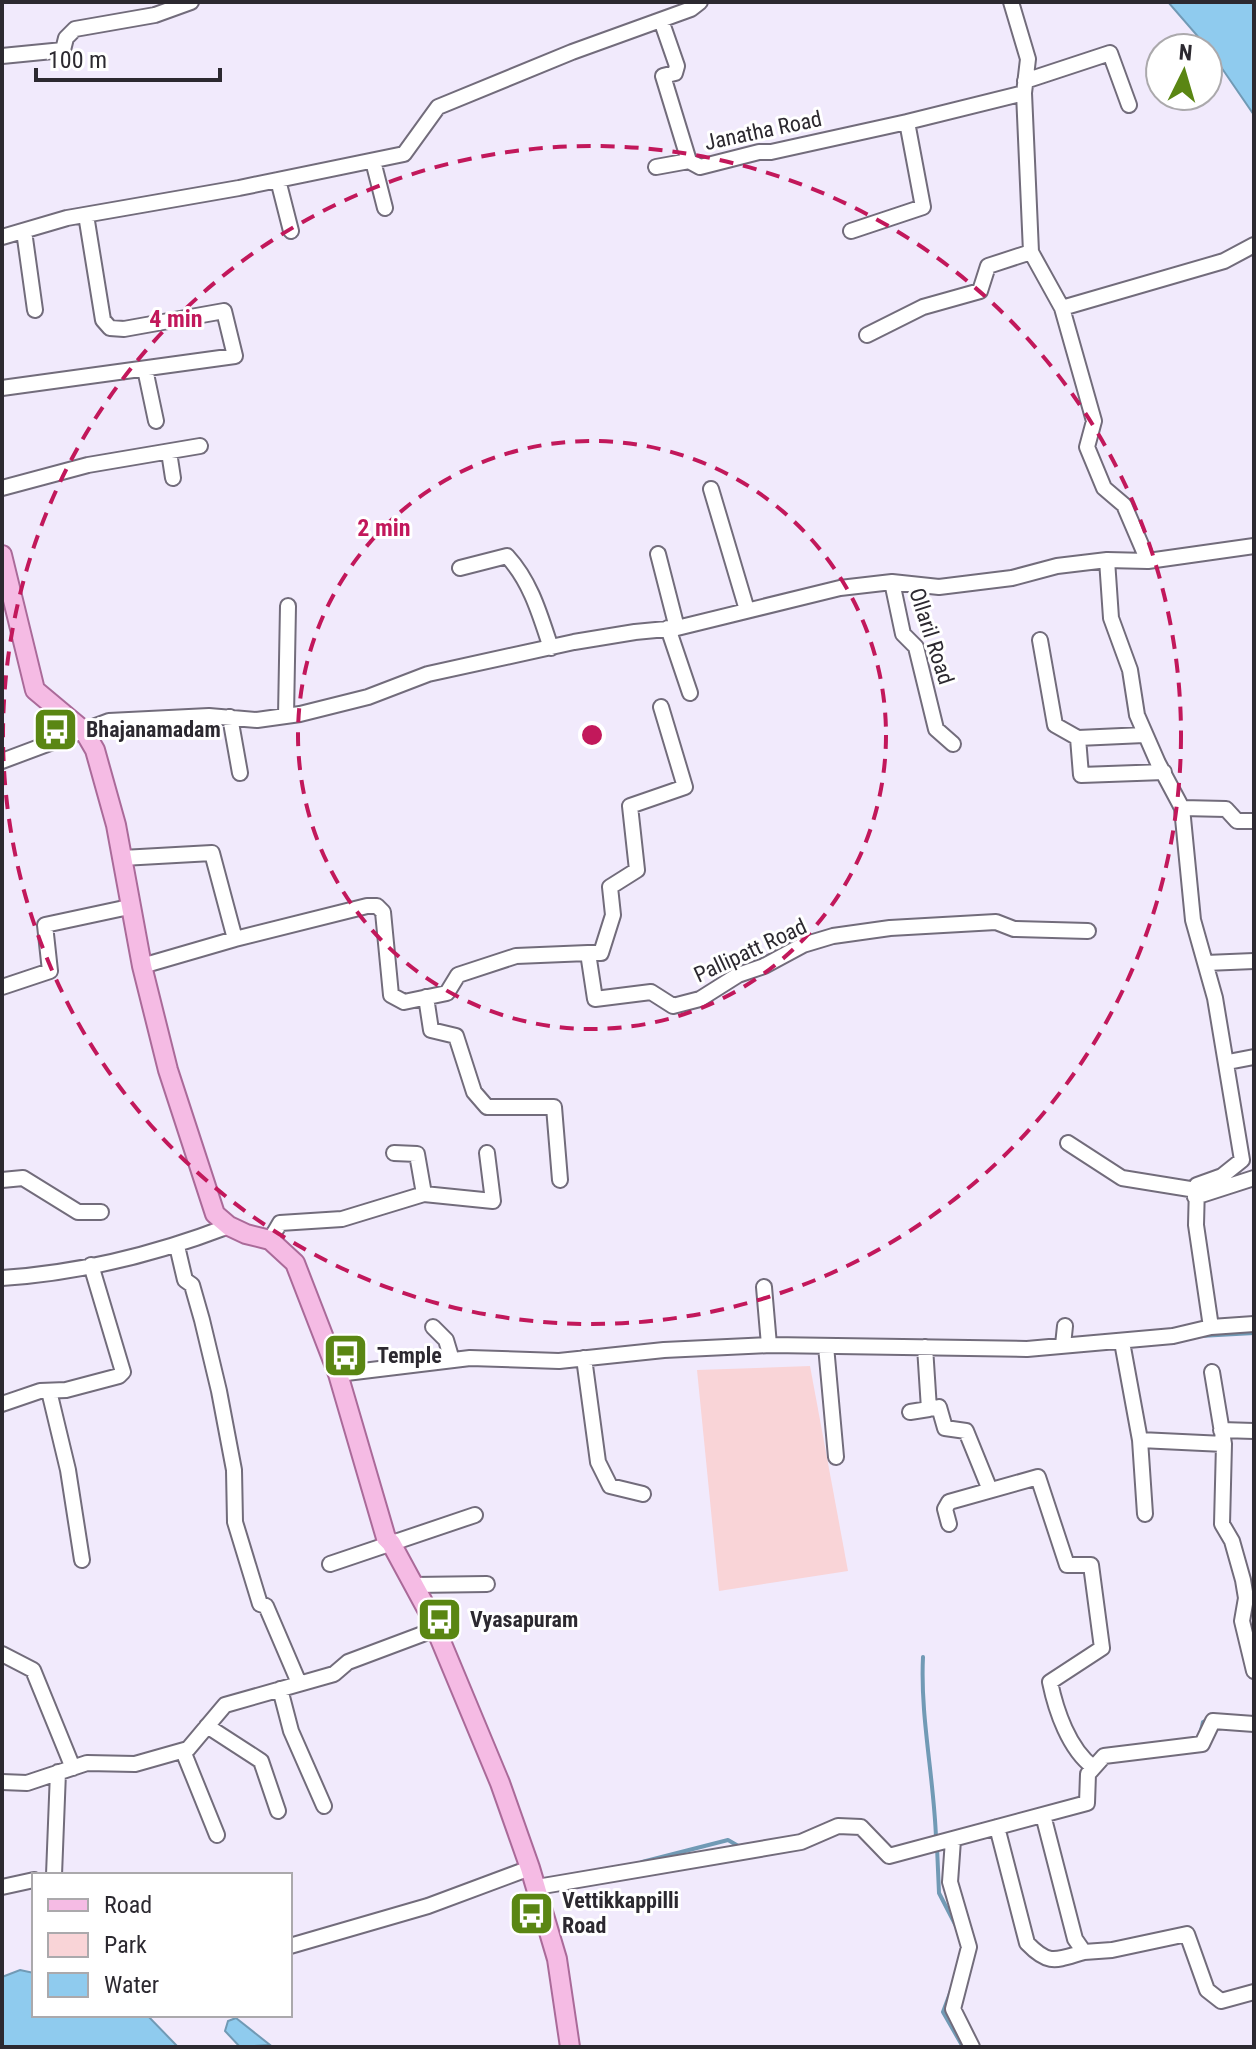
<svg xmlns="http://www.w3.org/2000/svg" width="1256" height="2049" font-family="'Roboto Condensed',sans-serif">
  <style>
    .green { fill: #f9d4d7 }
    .water { fill: #8fcbee; stroke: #719ab5; stroke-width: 2 }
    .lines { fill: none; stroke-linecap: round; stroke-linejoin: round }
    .stream { stroke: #719ab5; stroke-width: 4 }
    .minor-casing { stroke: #726c7b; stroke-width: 18 }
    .major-casing { stroke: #aa6a99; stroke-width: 22 }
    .minor { stroke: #fff; stroke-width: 14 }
    .major { stroke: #f5bbe4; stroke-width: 18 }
    .ring { fill: none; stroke: #c2185b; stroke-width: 4; stroke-dasharray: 14 10 }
    .labels { text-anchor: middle; stroke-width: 6; stroke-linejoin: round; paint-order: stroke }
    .street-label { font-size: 22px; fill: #2c2930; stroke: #fff }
    .poi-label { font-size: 22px; font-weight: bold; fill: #2c2930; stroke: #fff; text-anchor: start }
    .centre { fill: #c2185b; stroke: #fff; stroke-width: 4 }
    .ring-label { font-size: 24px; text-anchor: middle; font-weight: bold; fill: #c2185b; stroke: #fff; stroke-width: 6; stroke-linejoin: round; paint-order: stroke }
  </style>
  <rect width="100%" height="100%" fill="#f1eafc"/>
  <!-- green -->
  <path class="green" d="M 810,1366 L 848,1571 L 719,1591 L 697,1370 Z"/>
  <!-- water -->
  <path class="water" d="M 1168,2 L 1254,2 L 1254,115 L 1208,48 Z
    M 20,1970 L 34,1973 L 34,2015 L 147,2015 L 178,2047 L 2,2047 L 2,1977 Z
    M 236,2018 L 270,2045 L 240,2047 L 225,2031 L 228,2021 Z"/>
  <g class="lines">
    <!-- stream -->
    <path class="stream" d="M 1200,1336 L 1254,1333
      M 923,1657 C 920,1716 934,1778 936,1838
      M 1200,1735 L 1203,1722 L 1211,1718
      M 937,1847 L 939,1893 L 956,1926
      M 642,1862 L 728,1840 L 740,1847
      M 952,1988 L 943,2012 L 963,2047"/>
    <defs>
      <path id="minor" d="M 1011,2 L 1028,59 L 1024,93 L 1031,252 L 1062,308 L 1094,421 L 1087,447 L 1104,488 L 1124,505 L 1148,561
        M 661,20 L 677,66 L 675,73 L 663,76 L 689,161 L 700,167 L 759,152 L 771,152 L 907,122
        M 2,56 L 63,50 L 66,38 L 75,29 L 155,15 L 191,2
        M 1025,81 L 1110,53 L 1129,105
        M 373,161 L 385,208
        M 656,167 L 689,161
        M 278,180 L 291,231
        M 24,231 L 35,310
        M 851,231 L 923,207 L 907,122 L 1024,93
        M 2,237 L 67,218 L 239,188 L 404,154 L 438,107 L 572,52 L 691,9 L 700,2
        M 1062,308 L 1224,261 L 1254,245
        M 867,335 L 923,307 L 980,291 L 988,266 L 1031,252
        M 145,369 L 156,421
        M 2,388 L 235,356 L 224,311 L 124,329 L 110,328 L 103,320 L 86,215
        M 169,452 L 173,478
        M 2,488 L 88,465 L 200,446
        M 711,489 L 747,610
        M 658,554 L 677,628
        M 460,568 L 507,556 C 531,582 540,615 551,648
        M 892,582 L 903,634 L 916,647 L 936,729 L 953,744
        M 668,628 L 690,693
        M 1040,640 L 1055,725 L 1078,738 L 1144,735
        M 286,716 L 288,606
        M 230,717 L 240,773
        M 1078,738 L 1081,775 L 1164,772
        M 2,761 L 109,721 L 209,716 L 257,720 L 300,714 L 368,697 L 428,674 L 574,642 L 635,632 L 677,628 L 840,588 L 892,582 L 939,587 L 1012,578 L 1057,566 L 1107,560 L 1148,561 L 1254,546
        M 1182,808 L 1226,809 L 1237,821 L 1254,821
        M 122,858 L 212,853 L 235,939
        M 588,953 L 601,953 L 613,915 L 610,887 L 637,870 L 630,806 L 685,787 L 661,707
        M 1206,963 L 1254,961
        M 142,966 L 235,939 L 367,906 L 377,906 L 383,912 L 391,995 L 404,1002 L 447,993 L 458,975 L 516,956 L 588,953 L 595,999 L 651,992 L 673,1006 L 700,999 L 738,975 L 764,966 L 803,945 L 833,936 L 890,928 L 996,922 L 1014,929 L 1088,931
        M 2,987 L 50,971 L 45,925 L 129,907
        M 426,997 L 431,1030 L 456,1036 L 474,1092 L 487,1107 L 554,1107 L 560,1180
        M 1228,1062 L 1254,1057
        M 1068,1143 L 1122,1178 L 1196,1190
        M 394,1153 L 417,1154 L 424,1194 L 493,1201 L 487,1153
        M 2,1180 L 23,1178 L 78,1212 L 101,1212
        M 1195,1197 L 1254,1178
        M 270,1240 L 280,1223 L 342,1219 L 424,1194
        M 177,1246 L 185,1280 L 192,1285 L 202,1320 L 219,1391 L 234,1470 L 235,1522 L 260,1604 L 266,1606 L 299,1683
        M 2,1278 C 80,1273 156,1254 229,1226
        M 764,1287 L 769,1345
        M 433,1327 L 446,1340 L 452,1360
        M 1211,1327 L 1254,1324
        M 1122,1342 L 1140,1440 L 1224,1444 L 1222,1524 L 1232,1541 L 1243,1580 L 1246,1598 L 1242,1621 L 1254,1671
        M 1063,1345 L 1065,1326
        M 826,1346 L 836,1457
        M 925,1347 L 929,1409 L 939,1407 L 945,1428 L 966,1431 L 990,1490
        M 584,1358 L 598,1462 L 610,1486 L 643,1494
        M 1212,1372 L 1224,1444
        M 338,1374 L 470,1358 L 559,1361 L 664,1350 L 771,1345 L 1027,1349 L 1173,1336 L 1211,1327 L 1196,1225 L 1197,1185 L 1222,1176 L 1242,1160 L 1215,998 L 1193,920 L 1182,808 L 1158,763 L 1137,715 L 1130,670 L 1111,618 L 1107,560
        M 49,1391 L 68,1470 L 82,1560
        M 2,1404 L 40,1391 L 66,1390 L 119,1376 L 123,1372 L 91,1265
        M 910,1412 L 929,1409
        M 1221,1430 L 1254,1431
        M 1140,1440 L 1145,1514
        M 949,1524 L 945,1509 L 949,1502 L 1038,1477 L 1067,1565 L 1091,1565 L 1102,1648 L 1050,1682 C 1056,1711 1069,1749 1093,1767
        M 330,1564 L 475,1515
        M 414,1585 L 487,1584
        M 2,1654 L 33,1670 L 73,1768
        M 280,1689 L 291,1731 L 324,1806
        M 207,1726 L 261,1761 L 278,1811
        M 183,1751 L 217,1835
        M 2,1782 L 27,1783 L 87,1763 L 135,1764 L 188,1749 L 225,1705 L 334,1674 L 348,1662 L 436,1629
        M 1043,1815 L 1075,1939 L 1084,1952 L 1112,1950 L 1187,1934 L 1207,1990 L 1221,2001 L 1254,1992
        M 997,1827 L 1027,1943 C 1049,1966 1056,1960 1084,1952
        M 953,1840 L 950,1882 L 969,1947 L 953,2009 L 972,2047
        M 54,1875 L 58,1772
        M 2,1887 L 34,1880
        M 537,1887 L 801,1842 L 838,1826 L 861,1827 L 889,1856 L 1087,1803 L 1088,1774 L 1104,1756 L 1202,1744 L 1213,1721 L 1254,1724
        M 290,1946 L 428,1906 L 530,1868"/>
      <path id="major" d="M 2,555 L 35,690 L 84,731 L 95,750 L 116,825 L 142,966 L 168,1070 L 215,1214 L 229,1226 L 246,1234 L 270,1240 L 295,1263 L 338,1374 L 386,1538 L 391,1543 L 430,1615 L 500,1783 L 530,1868 L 557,1959 L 570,2047"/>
    </defs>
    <!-- minor casing -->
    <use href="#minor" class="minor-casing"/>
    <!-- major casing -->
    <use href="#major" class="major-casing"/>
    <!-- minor -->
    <use href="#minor" class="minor"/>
    <!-- major -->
    <use href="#major" class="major"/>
  </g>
  <!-- distance rings -->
  <g class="ring">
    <circle cx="592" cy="735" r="294"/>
    <circle cx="592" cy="735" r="589"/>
  </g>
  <!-- icons -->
  <defs>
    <symbol id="bus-square" viewBox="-11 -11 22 22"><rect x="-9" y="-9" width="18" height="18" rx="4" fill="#5a8613" stroke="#fff"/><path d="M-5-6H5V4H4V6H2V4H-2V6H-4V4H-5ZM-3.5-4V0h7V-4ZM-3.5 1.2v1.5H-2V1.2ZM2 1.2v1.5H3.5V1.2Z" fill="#fff"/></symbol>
  </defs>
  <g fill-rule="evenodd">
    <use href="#bus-square" x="30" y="704" width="51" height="51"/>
    <use href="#bus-square" x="320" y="1330" width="51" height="51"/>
    <use href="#bus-square" x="414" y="1594" width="51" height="51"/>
    <use href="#bus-square" x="506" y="1888" width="51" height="51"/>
  </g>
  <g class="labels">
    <!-- street labels -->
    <g class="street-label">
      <text transform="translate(763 130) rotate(-12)" y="8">Janatha Road</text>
      <text transform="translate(932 636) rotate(72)" y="8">Ollaril Road</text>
      <text transform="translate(750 950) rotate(-25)" y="8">Pallipatt Road</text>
    </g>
    <!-- poi labels -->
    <g class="poi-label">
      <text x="86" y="737">Bhajanamadam</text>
      <text x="377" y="1363">Temple</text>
      <text x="470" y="1627">Vyasapuram</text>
      <text x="562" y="1908">Vettikkappilli<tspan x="562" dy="25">Road</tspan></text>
    </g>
  </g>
  <circle cx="592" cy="735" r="12" class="centre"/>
  <g class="ring-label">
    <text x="176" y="327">4 min</text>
    <text x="384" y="536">2 min</text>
  </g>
  <!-- border -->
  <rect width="1256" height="2049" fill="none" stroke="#2c2930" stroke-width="8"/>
  <!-- legend -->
  <rect x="32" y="1873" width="260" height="144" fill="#ffffff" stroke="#aba9ac" stroke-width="2"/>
  <rect x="48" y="1899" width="40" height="12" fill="#f5bbe4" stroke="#aba9ac" stroke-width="2"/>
  <text x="104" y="1913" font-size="24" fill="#2c2930">Road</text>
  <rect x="48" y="1933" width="40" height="24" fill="#f9d4d7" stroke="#aba9ac" stroke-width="2"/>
  <text x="104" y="1953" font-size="24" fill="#2c2930">Park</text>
  <rect x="48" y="1973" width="40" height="24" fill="#8fcbee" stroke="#aba9ac" stroke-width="2"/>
  <text x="104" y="1993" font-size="24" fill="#2c2930">Water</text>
  <!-- north arrow -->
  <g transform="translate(1184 72) rotate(5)"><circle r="38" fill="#ffffff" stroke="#aba9ac" stroke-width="2"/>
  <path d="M0-6L14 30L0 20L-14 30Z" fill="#5a8613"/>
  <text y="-12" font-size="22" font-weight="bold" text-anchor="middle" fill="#2c2930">N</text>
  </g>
  <!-- scale -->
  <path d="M36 68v12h184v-12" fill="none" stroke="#2c2930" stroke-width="4"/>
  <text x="48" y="68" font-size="24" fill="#2c2930" stroke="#ffffff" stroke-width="6" paint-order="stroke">100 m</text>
</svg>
